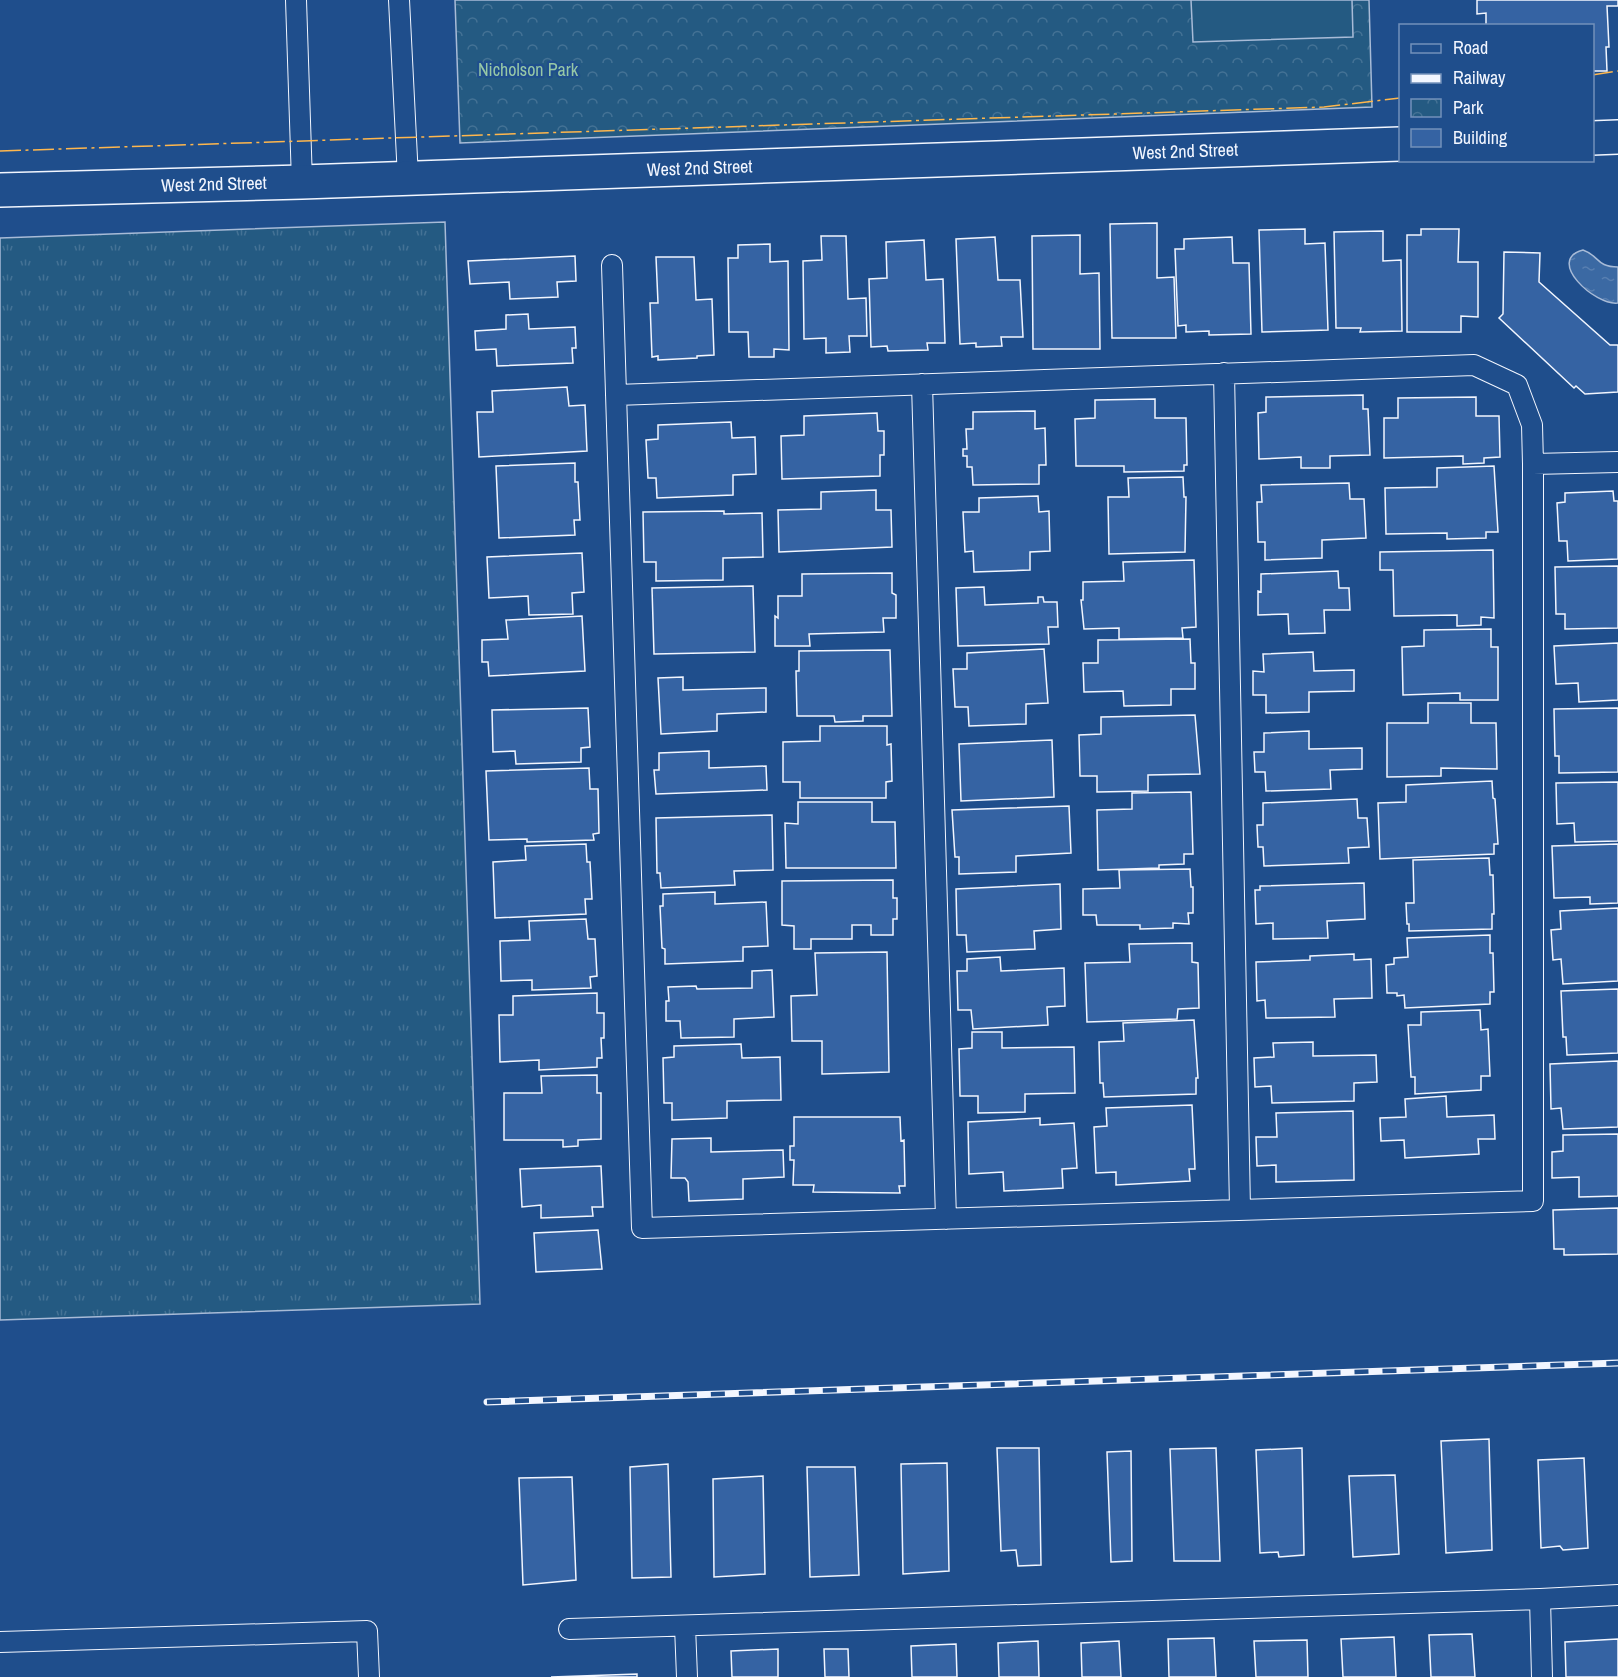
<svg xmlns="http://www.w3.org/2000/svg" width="1618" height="1677" font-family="'Archivo Narrow',sans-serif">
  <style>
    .grass { fill: url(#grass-tufts); stroke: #a8bbd7; stroke-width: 1.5 }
    .park { fill: url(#park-crowns); stroke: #a8bbd7; stroke-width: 1.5 }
    .pitch { fill: #245a82; stroke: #a8bbd7; stroke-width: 1.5 }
    .water { fill: url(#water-ripples); stroke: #a8bbd7; stroke-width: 1.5 }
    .building { fill: #3563a3; stroke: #f2f6ff; stroke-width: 1.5 }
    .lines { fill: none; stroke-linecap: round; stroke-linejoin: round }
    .service-casing { stroke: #f2f6ff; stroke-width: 22 }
    .minor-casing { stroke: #f2f6ff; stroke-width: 36 }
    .service { stroke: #1f4e8c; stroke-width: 20 }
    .minor { stroke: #1f4e8c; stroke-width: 33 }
    .rail-casing { stroke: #f2f6ff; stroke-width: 7 }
    .rail { stroke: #1f4e8c; stroke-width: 4.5; stroke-dasharray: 14; stroke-linecap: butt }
    .power { stroke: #ffb74d; stroke-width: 1.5; stroke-dasharray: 21 4.5 3 4.5; stroke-linecap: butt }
    .labels { text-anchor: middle; stroke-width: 4.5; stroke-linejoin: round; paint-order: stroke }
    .park-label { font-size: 18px; fill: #97c8a6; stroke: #1f4e8c }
    .street-label { font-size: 18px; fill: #f2f6ff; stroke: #1f4e8c }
  </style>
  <defs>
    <pattern id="grass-tufts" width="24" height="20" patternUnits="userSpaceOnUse" patternTransform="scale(1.5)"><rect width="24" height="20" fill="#245a82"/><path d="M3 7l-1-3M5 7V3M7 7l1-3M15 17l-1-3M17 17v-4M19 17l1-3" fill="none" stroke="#447295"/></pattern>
    <pattern id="park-crowns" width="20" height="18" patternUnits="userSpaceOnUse" patternTransform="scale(1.5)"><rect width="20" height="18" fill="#245a82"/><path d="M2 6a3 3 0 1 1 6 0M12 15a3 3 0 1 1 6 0" fill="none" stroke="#447295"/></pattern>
    <pattern id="water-ripples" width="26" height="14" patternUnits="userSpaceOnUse" patternTransform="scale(1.5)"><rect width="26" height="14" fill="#3b69a3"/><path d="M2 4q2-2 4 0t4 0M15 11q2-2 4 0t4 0" fill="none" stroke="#587fb1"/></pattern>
  </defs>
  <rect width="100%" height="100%" fill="#1f4e8c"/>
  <!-- grass -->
  <path class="grass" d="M 445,222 L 480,1304 L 0,1320 L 0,238 Z"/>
  <!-- park -->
  <path class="park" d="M 455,0 L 1369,0 L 1372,107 L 460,143 Z"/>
  <!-- pitch -->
  <path class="pitch" d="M 1191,0 L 1352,0 L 1353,37 L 1193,42 Z"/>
  <!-- water -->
  <path class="water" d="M 1583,250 C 1600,256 1596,267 1618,267 L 1618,303 C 1595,306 1545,260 1583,250 Z"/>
  <!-- building -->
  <path class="building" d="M 1477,0 L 1618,0 L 1618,6 L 1607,6 L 1609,47 L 1606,47 L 1607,71 L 1592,71 L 1592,26 L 1486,26 L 1486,13 L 1477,14 Z
    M 1157,223 L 1157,278 L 1174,277 L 1176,338 L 1112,338 L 1110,224 Z
    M 1305,229 L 1305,244 L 1325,243 L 1328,330 L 1262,332 L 1259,230 Z
    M 1421,229 L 1459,229 L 1458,262 L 1478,262 L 1478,317 L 1461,316 L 1461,332 L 1407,332 L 1407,235 L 1421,235 Z
    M 1383,231 L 1383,261 L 1401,260 L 1402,331 L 1360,332 L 1361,328 L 1336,328 L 1334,232 Z
    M 1080,235 L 1080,274 L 1099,273 L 1100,349 L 1033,349 L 1032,236 Z
    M 821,236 L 846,236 L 848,299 L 866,298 L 867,336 L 849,336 L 850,352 L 826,353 L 826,338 L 804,339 L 803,261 L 822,260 Z
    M 995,237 L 998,280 L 1020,280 L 1023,337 L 1001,337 L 1002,346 L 976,347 L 976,343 L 960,344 L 956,239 Z
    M 1232,237 L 1233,263 L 1249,263 L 1251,334 L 1209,335 L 1209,331 L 1186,332 L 1186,325 L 1178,326 L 1175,249 L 1184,249 L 1184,239 Z
    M 924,240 L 926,280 L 943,279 L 945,343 L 927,343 L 928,350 L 888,351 L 887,346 L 871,347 L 869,279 L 887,278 L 886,242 Z
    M 770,244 L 770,262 L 788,261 L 789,350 L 774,349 L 774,357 L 749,357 L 748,332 L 729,332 L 728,258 L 738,258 L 738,245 Z
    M 1504,252 L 1540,253 L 1539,282 L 1610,345 L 1618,345 L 1618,392 L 1585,394 L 1576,386 L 1574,388 L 1499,318 L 1503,314 Z
    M 575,256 L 576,281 L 557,282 L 558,297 L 510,299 L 509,282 L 470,284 L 468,261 Z
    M 656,257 L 694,257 L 696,300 L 712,299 L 714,355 L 697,356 L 697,358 L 658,360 L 658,356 L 652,357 L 650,303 L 658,303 Z
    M 528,314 L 529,329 L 575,327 L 576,348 L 572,348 L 573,363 L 497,366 L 496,349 L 476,350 L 475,331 L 506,329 L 506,315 Z
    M 567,387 L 569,406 L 585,405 L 587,451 L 479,457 L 477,412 L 493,412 L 492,391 Z
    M 1363,395 L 1363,409 L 1368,409 L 1370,455 L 1330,456 L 1330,468 L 1301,468 L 1301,457 L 1259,459 L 1258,413 L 1266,412 L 1266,397 Z
    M 1476,397 L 1476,416 L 1499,416 L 1500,457 L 1484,458 L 1484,463 L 1463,464 L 1463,456 L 1384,458 L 1384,418 L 1398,418 L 1398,398 Z
    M 1155,399 L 1155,418 L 1186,418 L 1187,465 L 1184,465 L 1184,471 L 1124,472 L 1124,466 L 1076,466 L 1075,419 L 1095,418 L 1095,400 Z
    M 1035,411 L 1035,429 L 1045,428 L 1046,465 L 1039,465 L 1039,484 L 973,485 L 972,467 L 967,467 L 967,456 L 963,456 L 963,449 L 967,449 L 966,429 L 973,429 L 973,412 Z
    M 877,413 L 878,431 L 884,431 L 884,455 L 880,455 L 880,476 L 782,479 L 781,436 L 804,435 L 804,416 Z
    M 731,422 L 732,438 L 755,437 L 756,474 L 733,475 L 733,495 L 657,498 L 656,478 L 648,478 L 646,440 L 658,439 L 658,425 Z
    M 575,463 L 575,482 L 578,482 L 580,520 L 574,520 L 575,535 L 499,538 L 496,466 Z
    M 1494,466 L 1498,532 L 1486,532 L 1486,538 L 1447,539 L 1447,533 L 1386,534 L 1385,488 L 1437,487 L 1437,468 Z
    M 1183,477 L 1184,497 L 1186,497 L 1185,552 L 1109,554 L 1108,497 L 1129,497 L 1128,478 Z
    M 1349,483 L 1350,499 L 1364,499 L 1366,538 L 1322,540 L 1322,558 L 1265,560 L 1265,542 L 1258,542 L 1257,502 L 1262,502 L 1261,485 Z
    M 876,490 L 876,510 L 891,510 L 892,547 L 779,552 L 778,510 L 821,509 L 821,492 Z
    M 1613,491 L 1614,501 L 1618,501 L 1618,559 L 1568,561 L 1567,541 L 1559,541 L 1557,503 L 1565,502 L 1565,493 Z
    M 1038,496 L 1039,512 L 1049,511 L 1050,551 L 1030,552 L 1030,570 L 974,572 L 973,551 L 965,552 L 963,512 L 979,512 L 979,498 Z
    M 724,511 L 724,514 L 762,513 L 763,557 L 723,558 L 723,580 L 656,581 L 656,562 L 644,562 L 643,512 Z
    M 1493,550 L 1494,618 L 1481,617 L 1481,625 L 1457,626 L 1457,615 L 1394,616 L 1393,570 L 1380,570 L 1380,552 Z
    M 582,553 L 584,592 L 572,593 L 573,614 L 529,615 L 528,596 L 489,598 L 487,557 Z
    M 1194,560 L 1196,627 L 1182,628 L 1183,638 L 1119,639 L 1119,628 L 1084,629 L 1081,600 L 1083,600 L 1083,582 L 1124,581 L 1123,562 Z
    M 1618,566 L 1618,628 L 1565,629 L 1565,614 L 1556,614 L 1555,567 Z
    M 1338,571 L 1339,588 L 1349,588 L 1350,610 L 1324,610 L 1325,633 L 1289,634 L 1288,614 L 1258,615 L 1258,591 L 1261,592 L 1261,574 Z
    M 892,573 L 892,593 L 896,595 L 896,618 L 883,618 L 884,632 L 809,634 L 810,646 L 775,646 L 775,616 L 778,618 L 778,596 L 802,596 L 802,574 Z
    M 753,586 L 755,652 L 654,654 L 652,588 Z
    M 984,587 L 985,605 L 1038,603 L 1038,597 L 1043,597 L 1044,602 L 1057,602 L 1058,627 L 1048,627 L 1049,644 L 958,646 L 956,588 Z
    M 582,616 L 585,671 L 489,676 L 488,662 L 482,662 L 482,640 L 508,639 L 506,620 Z
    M 1491,629 L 1491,647 L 1498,647 L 1498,700 L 1460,700 L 1460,693 L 1403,695 L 1402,647 L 1424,646 L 1424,630 Z
    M 1190,639 L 1191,663 L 1195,663 L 1195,689 L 1171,689 L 1171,705 L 1124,706 L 1123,691 L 1084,692 L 1083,663 L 1098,663 L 1098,640 Z
    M 1618,643 L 1618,700 L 1579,702 L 1578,683 L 1556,684 L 1554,646 Z
    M 1044,649 L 1048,703 L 1026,704 L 1026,724 L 969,726 L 968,707 L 955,707 L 953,669 L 967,669 L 967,653 Z
    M 890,650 L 892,716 L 863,716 L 863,721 L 835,722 L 834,716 L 797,716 L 796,671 L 799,671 L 799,651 Z
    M 1313,652 L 1314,671 L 1354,670 L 1354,691 L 1309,692 L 1309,712 L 1266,713 L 1266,695 L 1253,695 L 1253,671 L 1264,672 L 1263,654 Z
    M 683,677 L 683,690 L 766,688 L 766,712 L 717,714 L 717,731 L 661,734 L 658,678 Z
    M 1428,703 L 1471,703 L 1471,723 L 1496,723 L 1497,769 L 1441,768 L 1441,776 L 1387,777 L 1387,723 L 1428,723 Z
    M 588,708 L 590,747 L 581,748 L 581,762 L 516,764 L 515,751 L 493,752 L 492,710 Z
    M 1618,708 L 1618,772 L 1559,773 L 1559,756 L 1555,756 L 1554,709 Z
    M 1195,715 L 1200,774 L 1148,775 L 1148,791 L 1097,792 L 1097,776 L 1080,776 L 1079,735 L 1101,734 L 1101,717 Z
    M 820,726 L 887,726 L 887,745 L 891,744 L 892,781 L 886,782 L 886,798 L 800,798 L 800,782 L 783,782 L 783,742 L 820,741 Z
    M 1309,731 L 1309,749 L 1362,748 L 1362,769 L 1330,770 L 1331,789 L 1266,791 L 1265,772 L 1255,772 L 1254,752 L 1264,752 L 1264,733 Z
    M 1052,740 L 1054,797 L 961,801 L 959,744 Z
    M 709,751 L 709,768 L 766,766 L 767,790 L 656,794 L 654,770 L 659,770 L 659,753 Z
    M 589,768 L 590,789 L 598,789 L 599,833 L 593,834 L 594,840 L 527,842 L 527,839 L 489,840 L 486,771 Z
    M 1492,781 L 1493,798 L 1495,799 L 1498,844 L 1494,844 L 1494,854 L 1380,859 L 1378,803 L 1406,802 L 1406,785 Z
    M 1618,782 L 1618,841 L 1575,842 L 1574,823 L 1557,824 L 1556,783 Z
    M 1191,792 L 1193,854 L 1184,854 L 1184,864 L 1159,865 L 1159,868 L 1098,870 L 1097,810 L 1132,809 L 1132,793 Z
    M 1357,799 L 1358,818 L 1367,818 L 1369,847 L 1348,848 L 1349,863 L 1264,866 L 1263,847 L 1258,847 L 1257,825 L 1263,825 L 1263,803 Z
    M 798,802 L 872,802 L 872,822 L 895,822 L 896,868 L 786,868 L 785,823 L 798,824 Z
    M 1069,806 L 1071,853 L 1016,856 L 1016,872 L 959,874 L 959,857 L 955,857 L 952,810 Z
    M 772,815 L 773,870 L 734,871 L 735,885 L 661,888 L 660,873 L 657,873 L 656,818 Z
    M 586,844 L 587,862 L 590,862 L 592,899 L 585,899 L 586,914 L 495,918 L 493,862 L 526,860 L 525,846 Z
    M 1618,844 L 1618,903 L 1590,904 L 1590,897 L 1554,898 L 1552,846 Z
    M 1489,858 L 1490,875 L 1493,875 L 1494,914 L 1492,914 L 1492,929 L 1409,931 L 1409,924 L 1407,924 L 1406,903 L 1414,903 L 1413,860 Z
    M 1190,869 L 1191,887 L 1193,887 L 1193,913 L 1188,913 L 1189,924 L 1173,923 L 1173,928 L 1140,929 L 1140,925 L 1097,925 L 1096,915 L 1083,915 L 1083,889 L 1120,888 L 1119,870 Z
    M 893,880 L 893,898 L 897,898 L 897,919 L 893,919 L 893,935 L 871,935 L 871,925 L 852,925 L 852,939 L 811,939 L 811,949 L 794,949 L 794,926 L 782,925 L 782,881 Z
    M 1364,883 L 1365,919 L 1327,921 L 1328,938 L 1273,939 L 1273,923 L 1256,924 L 1255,890 L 1260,890 L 1260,886 Z
    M 1060,884 L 1061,929 L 1034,931 L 1035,949 L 967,952 L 966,935 L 957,935 L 956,889 Z
    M 715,892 L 715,904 L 766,902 L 768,946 L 743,947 L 743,961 L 665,964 L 665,949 L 662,948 L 660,906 L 663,906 L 663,894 Z
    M 1618,908 L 1618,981 L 1563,984 L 1561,959 L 1553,960 L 1551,930 L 1561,929 L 1560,911 Z
    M 586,919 L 588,939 L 595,939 L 597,976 L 590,977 L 591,988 L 532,990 L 532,980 L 501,981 L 500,941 L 530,940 L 529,921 Z
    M 1490,935 L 1490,953 L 1493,953 L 1494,992 L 1490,992 L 1490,1004 L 1405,1008 L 1404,995 L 1397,996 L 1397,993 L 1387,993 L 1386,965 L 1394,964 L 1394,958 L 1408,957 L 1407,938 Z
    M 1192,943 L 1192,962 L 1198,963 L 1199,1008 L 1178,1009 L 1177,1019 L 1087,1022 L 1085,963 L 1130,962 L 1129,944 Z
    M 887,952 L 889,1072 L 822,1074 L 822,1041 L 792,1041 L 791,996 L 817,995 L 815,953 Z
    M 1354,954 L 1354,960 L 1371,959 L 1372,998 L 1334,999 L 1335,1017 L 1266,1018 L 1265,1000 L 1257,1001 L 1256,962 L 1310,960 L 1310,956 Z
    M 1000,957 L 1001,971 L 1064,968 L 1065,1006 L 1047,1007 L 1048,1025 L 973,1029 L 971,1010 L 958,1010 L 957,971 L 967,971 L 967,959 Z
    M 772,970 L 774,1017 L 734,1019 L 734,1037 L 681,1038 L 680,1021 L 666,1021 L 666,1001 L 669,1001 L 668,987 L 696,986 L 697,989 L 752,988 L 752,971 Z
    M 1618,989 L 1618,1053 L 1567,1055 L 1566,1037 L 1563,1037 L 1561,991 Z
    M 597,993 L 597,1013 L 604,1013 L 604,1038 L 601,1038 L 602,1058 L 597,1058 L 597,1067 L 539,1070 L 539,1060 L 500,1062 L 499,1015 L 513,1015 L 513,996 Z
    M 1480,1010 L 1481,1030 L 1488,1029 L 1490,1076 L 1481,1076 L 1481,1090 L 1415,1094 L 1415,1077 L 1411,1077 L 1408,1025 L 1421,1025 L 1421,1012 Z
    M 1194,1020 L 1198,1078 L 1196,1078 L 1196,1094 L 1104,1097 L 1103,1083 L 1100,1083 L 1099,1042 L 1124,1041 L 1123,1023 Z
    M 972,1032 L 1002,1032 L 1002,1048 L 1074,1047 L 1075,1093 L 1025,1094 L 1025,1112 L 978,1113 L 978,1096 L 960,1096 L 959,1049 L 972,1048 Z
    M 1313,1042 L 1313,1056 L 1376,1055 L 1377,1082 L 1354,1083 L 1354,1101 L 1272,1103 L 1271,1086 L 1255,1087 L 1254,1058 L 1274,1057 L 1273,1043 Z
    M 741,1044 L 742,1058 L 780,1057 L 781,1100 L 727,1101 L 727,1118 L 672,1120 L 672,1103 L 664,1103 L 663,1058 L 674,1057 L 674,1046 Z
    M 1618,1061 L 1618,1127 L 1563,1129 L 1561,1108 L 1551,1109 L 1550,1064 Z
    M 597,1075 L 597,1093 L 601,1093 L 601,1139 L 578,1140 L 578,1146 L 563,1147 L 563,1140 L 504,1140 L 504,1093 L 542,1093 L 541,1076 Z
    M 1446,1096 L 1447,1117 L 1494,1115 L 1495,1139 L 1478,1139 L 1479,1154 L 1405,1158 L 1404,1140 L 1381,1141 L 1380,1118 L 1406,1117 L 1405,1099 Z
    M 1192,1105 L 1195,1169 L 1189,1169 L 1190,1181 L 1116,1185 L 1116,1172 L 1096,1173 L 1094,1127 L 1107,1126 L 1106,1108 Z
    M 1353,1111 L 1354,1180 L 1276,1182 L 1276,1165 L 1257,1166 L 1256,1137 L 1277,1137 L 1276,1113 Z
    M 794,1117 L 900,1117 L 901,1141 L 904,1140 L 905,1186 L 899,1186 L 900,1193 L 813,1192 L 814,1185 L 793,1185 L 794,1160 L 790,1160 L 790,1146 L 794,1146 Z
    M 1040,1118 L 1040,1125 L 1074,1123 L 1077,1168 L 1062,1169 L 1063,1188 L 1004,1191 L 1003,1172 L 969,1174 L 968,1122 Z
    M 1618,1134 L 1618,1196 L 1579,1197 L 1579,1177 L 1552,1178 L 1552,1152 L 1563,1151 L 1563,1135 Z
    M 711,1138 L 711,1152 L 783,1150 L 784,1177 L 743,1179 L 743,1199 L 689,1201 L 688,1182 L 685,1178 L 671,1178 L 672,1139 Z
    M 601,1166 L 603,1207 L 592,1207 L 593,1216 L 541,1218 L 541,1205 L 522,1207 L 520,1169 Z
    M 1618,1208 L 1618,1254 L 1564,1255 L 1564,1249 L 1554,1249 L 1553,1210 Z
    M 598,1230 L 602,1269 L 536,1272 L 534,1233 Z
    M 1489,1439 L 1492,1550 L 1446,1553 L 1441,1441 Z
    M 997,1448 L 1039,1448 L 1041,1565 L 1018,1566 L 1016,1550 L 1001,1551 Z
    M 1216,1448 L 1220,1561 L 1174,1561 L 1170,1449 Z
    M 1302,1448 L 1304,1555 L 1279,1557 L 1278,1552 L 1260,1553 L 1256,1450 Z
    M 1131,1451 L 1132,1561 L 1111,1562 L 1107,1452 Z
    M 1584,1458 L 1588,1548 L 1563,1550 L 1560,1546 L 1541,1548 L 1538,1460 Z
    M 947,1463 L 949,1571 L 903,1574 L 901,1464 Z
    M 668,1464 L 671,1577 L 632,1578 L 630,1467 Z
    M 807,1467 L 855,1467 L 859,1575 L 810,1577 Z
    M 1395,1475 L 1399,1554 L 1353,1557 L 1349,1476 Z
    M 763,1476 L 765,1574 L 714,1577 L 713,1479 Z
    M 572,1477 L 576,1580 L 523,1585 L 519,1478 Z
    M 1472,1634 L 1475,1677 L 1431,1677 L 1429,1635 Z
    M 1394,1637 L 1396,1677 L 1343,1677 L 1341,1639 Z
    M 1214,1638 L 1216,1677 L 1169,1677 L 1168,1639 Z
    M 1618,1639 L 1618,1677 L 1566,1677 L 1565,1642 Z
    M 1307,1640 L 1308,1677 L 1256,1677 L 1254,1641 Z
    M 1038,1641 L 1039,1677 L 999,1677 L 998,1643 Z
    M 1119,1641 L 1121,1677 L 1082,1677 L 1081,1643 Z
    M 956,1644 L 957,1677 L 912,1677 L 911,1646 Z
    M 778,1649 L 778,1677 L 732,1677 L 731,1651 Z
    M 824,1649 L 848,1649 L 849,1677 L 825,1677 Z
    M 637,1674 L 637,1677 L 551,1677 Z"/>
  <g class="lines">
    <defs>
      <path id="service" d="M 296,0 L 302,182
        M 399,0 L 408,178
        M 612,265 C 622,586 632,907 642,1228 L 1533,1201 L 1533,464 L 1532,425 L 1517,385 L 1474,365 L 616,395
        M 1224,373 L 1240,1209
        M 922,384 L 946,1219
        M 1533,464 L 1618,462
        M 1540,1599 L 1542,1677
        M 685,1626 L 687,1677
        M 569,1629 L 1540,1599 L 1618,1595
        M 0,1642 L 367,1631 L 369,1677"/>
      <g id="minor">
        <path d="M 1592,138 L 1618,137"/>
        <path id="s1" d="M 0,190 L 302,182 L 1400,144"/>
      </g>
    </defs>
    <!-- service casing -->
    <use href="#service" class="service-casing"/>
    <!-- minor casing -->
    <use href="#minor" class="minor-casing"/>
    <!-- service -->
    <use href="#service" class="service"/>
    <!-- minor -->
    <use href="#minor" class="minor"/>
    <defs>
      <path id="rail" d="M 487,1402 L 1618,1363"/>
    </defs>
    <!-- rail casing -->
    <use href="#rail" class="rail-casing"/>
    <!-- rail -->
    <use href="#rail" class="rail"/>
    <!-- power -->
    <path class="power" d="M 1592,75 L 1618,71
      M 0,151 L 1324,107 L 1400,98"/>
  </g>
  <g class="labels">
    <!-- park labels -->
    <g class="park-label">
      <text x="528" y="76">Nicholson Park</text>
    </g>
    <!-- street labels -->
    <g class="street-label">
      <text dy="6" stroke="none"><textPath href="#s1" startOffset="1186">West 2nd Street</textPath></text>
      <text dy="6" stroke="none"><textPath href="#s1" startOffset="700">West 2nd Street</textPath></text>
      <text dy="6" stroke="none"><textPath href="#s1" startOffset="214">West 2nd Street</textPath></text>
    </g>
  </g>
  <!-- legend -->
  <rect x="1399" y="24" width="195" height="138" fill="#1f4e8c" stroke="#7391ba" stroke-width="1.5"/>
  <rect x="1411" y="44" width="30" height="9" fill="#1f4e8c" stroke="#7391ba" stroke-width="1.5"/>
  <text x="1453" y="54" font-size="18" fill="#f2f6ff">Road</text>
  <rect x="1411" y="74" width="30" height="9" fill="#f2f6ff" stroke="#7391ba" stroke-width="1.5"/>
  <text x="1453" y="84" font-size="18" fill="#f2f6ff">Railway</text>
  <rect x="1411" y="99" width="30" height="18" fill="url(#park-crowns)" stroke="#7391ba" stroke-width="1.5"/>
  <text x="1453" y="114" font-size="18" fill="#f2f6ff">Park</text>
  <rect x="1411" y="129" width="30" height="18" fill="#3563a3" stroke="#7391ba" stroke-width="1.5"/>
  <text x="1453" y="144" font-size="18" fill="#f2f6ff">Building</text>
</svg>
